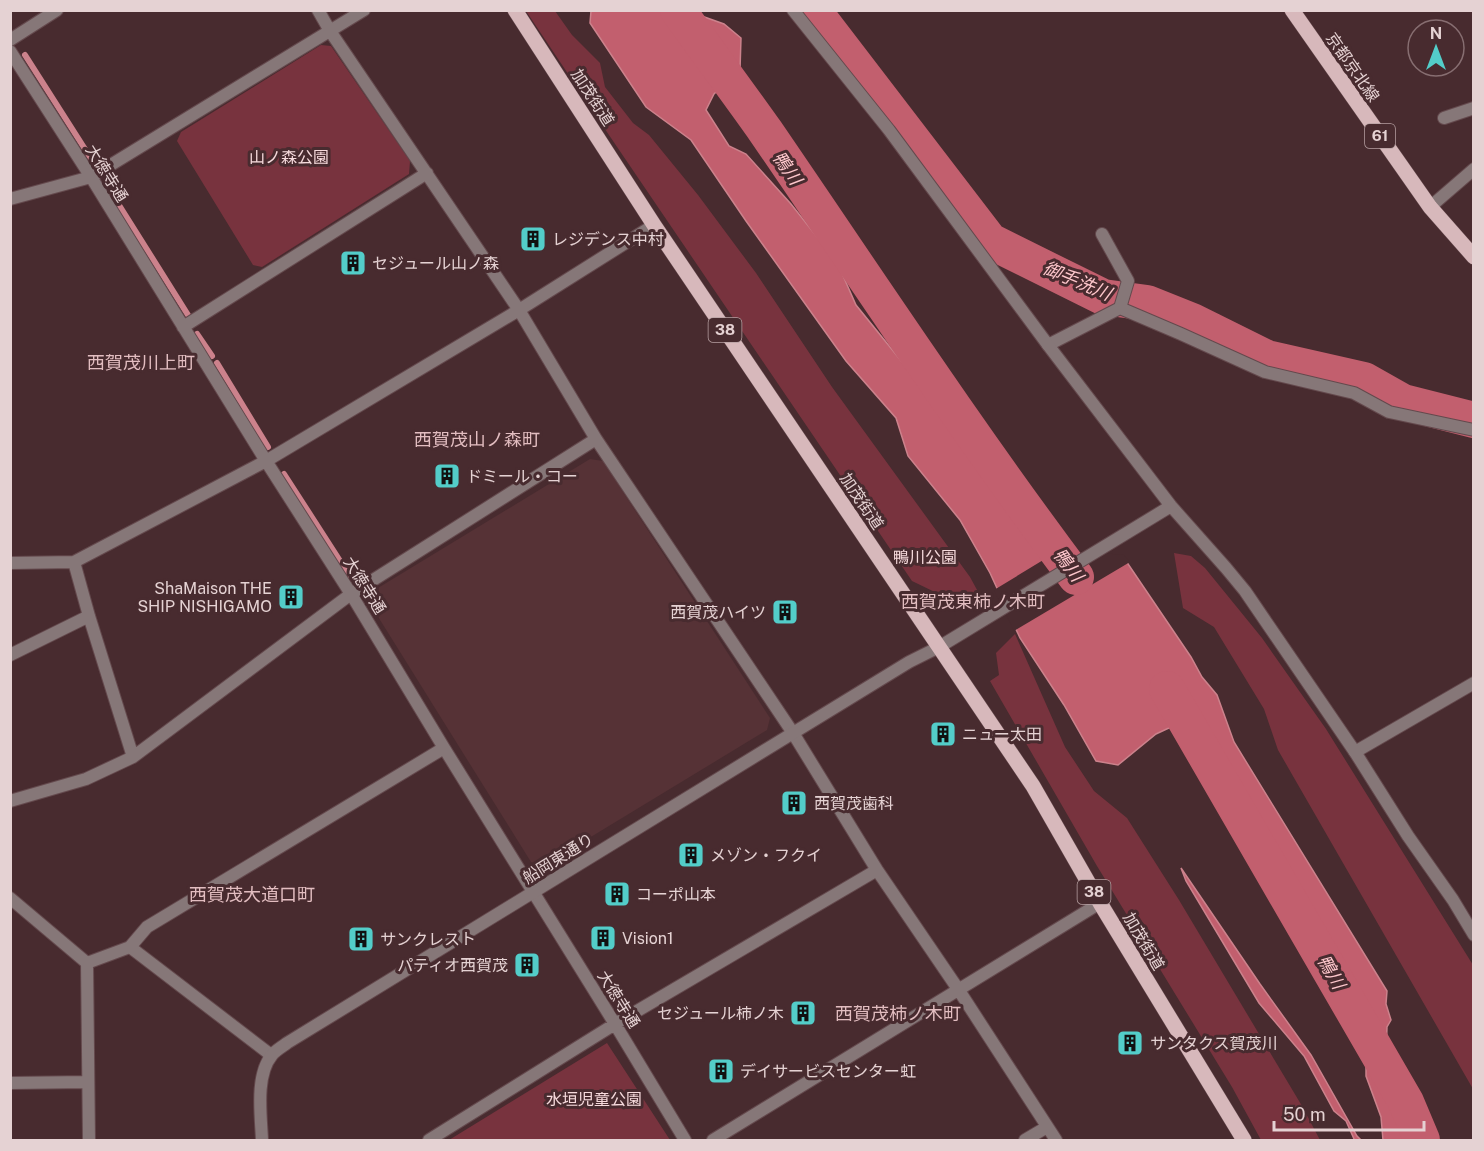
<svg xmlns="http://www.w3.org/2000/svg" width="1484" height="1151" font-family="'Public Sans','Noto Sans JP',sans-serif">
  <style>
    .built { fill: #563236 }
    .green { fill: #78333e }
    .water { fill: #c25f6e; stroke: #cc828c; stroke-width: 1.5 }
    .pier { fill: #482b2f }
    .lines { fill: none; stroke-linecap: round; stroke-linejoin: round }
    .stream { stroke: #cc828c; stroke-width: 6 }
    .river { stroke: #c25f6e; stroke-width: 36 }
    .minor-casing { stroke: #64494d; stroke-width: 14 }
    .tertiary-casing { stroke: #64494d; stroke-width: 14 }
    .primary-casing { stroke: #64494d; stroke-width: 16 }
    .minor { stroke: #867778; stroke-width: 12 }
    .tertiary { stroke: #867778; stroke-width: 12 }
    .primary { stroke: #d7b8bb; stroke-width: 15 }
    .labels { text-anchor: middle; stroke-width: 6; stroke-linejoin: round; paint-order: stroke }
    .shield { fill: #482b2f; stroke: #b6a0a2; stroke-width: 1.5 }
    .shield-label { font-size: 15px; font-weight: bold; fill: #e5d2d3 }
    .street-label { font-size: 16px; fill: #e5d2d3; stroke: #482b2f }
    .park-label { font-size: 16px; fill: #f6dadc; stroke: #482b2f }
    .poi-label { font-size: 16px; fill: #e5d2d3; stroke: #482b2f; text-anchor: start }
    .water-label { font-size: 18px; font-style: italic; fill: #ffc8cd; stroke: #482b2f }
    .neighbourhood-label { font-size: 18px; fill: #e2bdc0; stroke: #482b2f }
  </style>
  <rect width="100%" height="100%" fill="#482b2f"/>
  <!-- built -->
  <path class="built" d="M 590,459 L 603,461 L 770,718 L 767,730 L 543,866 L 531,862 L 367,599 L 373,591 Z"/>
  <!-- green -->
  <path class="green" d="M 526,11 L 555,11 L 572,35 L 600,63 L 605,87 L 633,123 L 649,135 L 698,195 L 756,273 L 832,387 L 970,577 L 982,599 L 958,600 L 943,596 L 912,581 L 611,138 Z
    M 321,45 L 331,46 L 410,161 L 409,174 L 262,267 L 253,265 L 177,141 L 181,132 Z
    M 1174,553 L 1191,556 L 1205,568 L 1262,638 L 1326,729 L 1473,965 L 1473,1089 L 1278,750 L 1264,709 L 1214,627 L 1183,608 Z
    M 1015,634 L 1065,747 L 1094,791 L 1127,818 L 1179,900 L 1302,1106 L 1320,1140 L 1261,1140 L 1232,1087 L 1097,866 L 990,681 L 999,675 L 996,653 Z
    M 607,1043 L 670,1140 L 449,1140 Z"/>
  <!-- water -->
  <path class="water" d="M 591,11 L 690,11 L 696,14 L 724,24 L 741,38 L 740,70 L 714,94 L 706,110 L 729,146 L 746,154 L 791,204 L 837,262 L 856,305 L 950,421 L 1024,517 L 1065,553 L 1124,558 L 1191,657 L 1202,677 L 1217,695 L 1234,742 L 1387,991 L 1386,1004 L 1391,1020 L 1387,1027 L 1386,1055 L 1399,1078 L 1411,1127 L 1420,1140 L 1383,1140 L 1381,1117 L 1366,1076 L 1366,1027 L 1358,995 L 1249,800 L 1225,765 L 1196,731 L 1171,727 L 1156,734 L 1118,765 L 1096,761 L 1064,705 L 1020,638 L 990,573 L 960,520 L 908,456 L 896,418 L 846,361 L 746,221 L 691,140 L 646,107 L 590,23 Z
    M 1181,868 L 1260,984 L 1311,1055 L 1357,1136 L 1361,1140 L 1352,1140 L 1354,1139 L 1346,1121 L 1334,1111 L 1304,1056 L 1259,1003 L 1186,881 Z"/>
  <!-- pier -->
  <path class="pier" d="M 1063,548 L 1066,550 L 1124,555 L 1130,562 L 1014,631 L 994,590 Z"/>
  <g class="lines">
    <!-- stream -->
    <path class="stream" d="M 25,55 L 90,157
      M 112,194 L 188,315
      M 197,334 L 212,356
      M 217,363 L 268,447
      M 284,474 L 351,578"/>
    <!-- river -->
    <path class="river" d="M 678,10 C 707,51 737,91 766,132 C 868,281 967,432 1076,577
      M 813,10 L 990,241 L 1103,297 L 1147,303 L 1192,321 L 1267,358 L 1364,380 L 1403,402 L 1474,420
      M 1167,689 L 1406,1102 L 1422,1140"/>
    <defs>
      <path id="minor" d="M 318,10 L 330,31 L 519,310 L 596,439 L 793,733 L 877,870 L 958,989 L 1056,1140
        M 10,40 L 57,10
        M 10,51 L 91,177 L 266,461 L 351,594 L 444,748 L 615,1024 L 685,1140
        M 1444,118 L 1474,108
        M 10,199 L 91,177 L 364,10
        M 1430,207 L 1474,169
        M 1102,234 L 1128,281 L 1120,308
        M 183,327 L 427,173
        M 1048,345 L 1120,308 L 1181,334 L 1265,372 L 1354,393 L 1389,412 L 1474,430
        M 10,563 L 74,562
        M 10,655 L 89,616
        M 1355,752 L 1474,683
        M 133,757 L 89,616 L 74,562 L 266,461 L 519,310 L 654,225
        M 10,801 L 86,779 L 133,757 L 351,594 L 596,439
        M 10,898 L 87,963
        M 130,947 L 147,927 L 444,748
        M 10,1083 L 87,1082
        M 89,1140 L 87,963 L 130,947 L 271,1055
        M 429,1140 L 615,1024 L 877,870
        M 713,1140 L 1100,903
        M 1025,1140 L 1047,1127"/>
      <path id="tertiary" d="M 793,10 L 889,130 L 1048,345 L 1171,506 L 1226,568 L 1245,591 L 1355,752 L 1408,836 L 1453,900 L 1474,935
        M 262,1140 C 261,1116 255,1075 272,1055 C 276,1050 282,1047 287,1043 L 909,662 L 939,647 L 1171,506"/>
      <path id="primary" d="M 515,10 L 654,225 L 1033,786 L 1100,903 L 1244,1140
        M 1292,10 L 1430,207 L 1474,257"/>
    </defs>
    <!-- minor casing -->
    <use href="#minor" class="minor-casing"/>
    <!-- tertiary casing -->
    <use href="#tertiary" class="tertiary-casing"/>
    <!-- primary casing -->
    <use href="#primary" class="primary-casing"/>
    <!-- minor -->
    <use href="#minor" class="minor"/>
    <!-- tertiary -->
    <use href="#tertiary" class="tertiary"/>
    <!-- primary -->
    <use href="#primary" class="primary"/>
  </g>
  <!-- icons -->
  <defs>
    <symbol id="building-square" viewBox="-11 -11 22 22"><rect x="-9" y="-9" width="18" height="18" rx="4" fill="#53cdc9" stroke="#482b2f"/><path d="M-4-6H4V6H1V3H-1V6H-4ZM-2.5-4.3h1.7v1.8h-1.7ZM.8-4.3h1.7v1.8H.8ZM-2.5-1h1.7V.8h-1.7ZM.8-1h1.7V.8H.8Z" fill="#111"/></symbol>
  </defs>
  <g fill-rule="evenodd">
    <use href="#building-square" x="518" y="224" width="30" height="30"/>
    <use href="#building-square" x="338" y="248" width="30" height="30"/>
    <use href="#building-square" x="432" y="461" width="30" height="30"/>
    <use href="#building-square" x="276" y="582" width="30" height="30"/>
    <use href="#building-square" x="770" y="597" width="30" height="30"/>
    <use href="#building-square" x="928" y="719" width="30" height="30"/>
    <use href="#building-square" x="779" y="788" width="30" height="30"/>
    <use href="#building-square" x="676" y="840" width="30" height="30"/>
    <use href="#building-square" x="602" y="879" width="30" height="30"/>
    <use href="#building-square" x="588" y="923" width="30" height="30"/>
    <use href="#building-square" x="346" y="924" width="30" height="30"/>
    <use href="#building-square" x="512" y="950" width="30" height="30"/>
    <use href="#building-square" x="788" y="998" width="30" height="30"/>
    <use href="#building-square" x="1115" y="1028" width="30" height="30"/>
    <use href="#building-square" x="706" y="1056" width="30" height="30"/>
  </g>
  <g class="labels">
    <!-- shield labels -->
    <g class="shield">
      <rect x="1365" y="124" width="30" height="24" rx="4.5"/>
      <rect x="708.5" y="318" width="33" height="24" rx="4.5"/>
      <rect x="1077.5" y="880" width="33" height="24" rx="4.5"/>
    </g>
    <g class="shield-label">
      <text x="1380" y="141">61</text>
      <text x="725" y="335">38</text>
      <text x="1094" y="897">38</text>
    </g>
    <!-- street labels -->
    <g class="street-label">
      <text transform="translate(1353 67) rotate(55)" y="6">京都京北線</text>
      <text transform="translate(593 97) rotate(57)" y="6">加茂街道</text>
      <text transform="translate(107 173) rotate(58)" y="6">大徳寺通</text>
      <text transform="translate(862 501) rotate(56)" y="6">加茂街道</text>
      <text transform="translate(365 585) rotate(58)" y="6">大徳寺通</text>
      <text transform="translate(558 858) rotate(-32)" y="6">船岡東通り</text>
      <text transform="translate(1144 941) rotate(59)" y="6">加茂街道</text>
      <text transform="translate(619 999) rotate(58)" y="6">大徳寺通</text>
    </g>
    <!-- park labels -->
    <g class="park-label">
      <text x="289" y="163">山ノ森公園</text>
      <text x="925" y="563">鴨川公園</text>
      <text x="594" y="1105">水垣児童公園</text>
    </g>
    <!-- poi labels -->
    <g class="poi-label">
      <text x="552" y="245">レジデンス中村</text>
      <text x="372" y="269">セジュール山ノ森</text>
      <text x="466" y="482">ドミール・コー</text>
      <text x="272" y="594" text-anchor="end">ShaMaison THE<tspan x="272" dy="18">SHIP NISHIGAMO</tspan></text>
      <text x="766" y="618" text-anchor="end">西賀茂ハイツ</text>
      <text x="962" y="740">ニュー太田</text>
      <text x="814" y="809">西賀茂歯科</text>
      <text x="710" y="861">メゾン・フクイ</text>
      <text x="636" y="900">コーポ山本</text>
      <text x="622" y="944">Vision1</text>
      <text x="380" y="945">サンクレスト</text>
      <text x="508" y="971" text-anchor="end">パティオ西賀茂</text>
      <text x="784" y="1019" text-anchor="end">セジュール柿ノ木</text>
      <text x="1150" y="1049">サンタクス賀茂川</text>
      <text x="740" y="1077">デイサービスセンター虹</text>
    </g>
    <!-- water labels -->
    <g class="water-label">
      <text transform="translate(787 168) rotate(55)" y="6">鴨川</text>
      <text transform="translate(1077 281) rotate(23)" y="6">御手洗川</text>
      <text transform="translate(1068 565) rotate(53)" y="6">鴨川</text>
      <text transform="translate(1331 972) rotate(60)" y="6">鴨川</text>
    </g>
    <!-- neighbourhood labels -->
    <g class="neighbourhood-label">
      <text x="141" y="369">西賀茂川上町</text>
      <text x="477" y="446">西賀茂山ノ森町</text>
      <text x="973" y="608">西賀茂東柿ノ木町</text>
      <text x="252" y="901">西賀茂大道口町</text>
      <text x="898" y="1020">西賀茂柿ノ木町</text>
    </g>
  </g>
  <!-- border -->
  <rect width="1484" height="1151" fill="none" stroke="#e5d2d3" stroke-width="24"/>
  <!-- north arrow -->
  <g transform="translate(1436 48)"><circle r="28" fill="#482b2f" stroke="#876e71" stroke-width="1.5"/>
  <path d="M0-4.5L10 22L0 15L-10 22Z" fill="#53cdc9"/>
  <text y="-9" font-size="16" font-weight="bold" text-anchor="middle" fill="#e5d2d3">N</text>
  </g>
  <!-- scale -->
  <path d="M1274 1121v9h150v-9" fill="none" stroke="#e5d2d3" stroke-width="3"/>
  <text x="1283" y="1121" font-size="18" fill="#e5d2d3" stroke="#482b2f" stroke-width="4.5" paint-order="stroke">50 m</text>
</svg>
